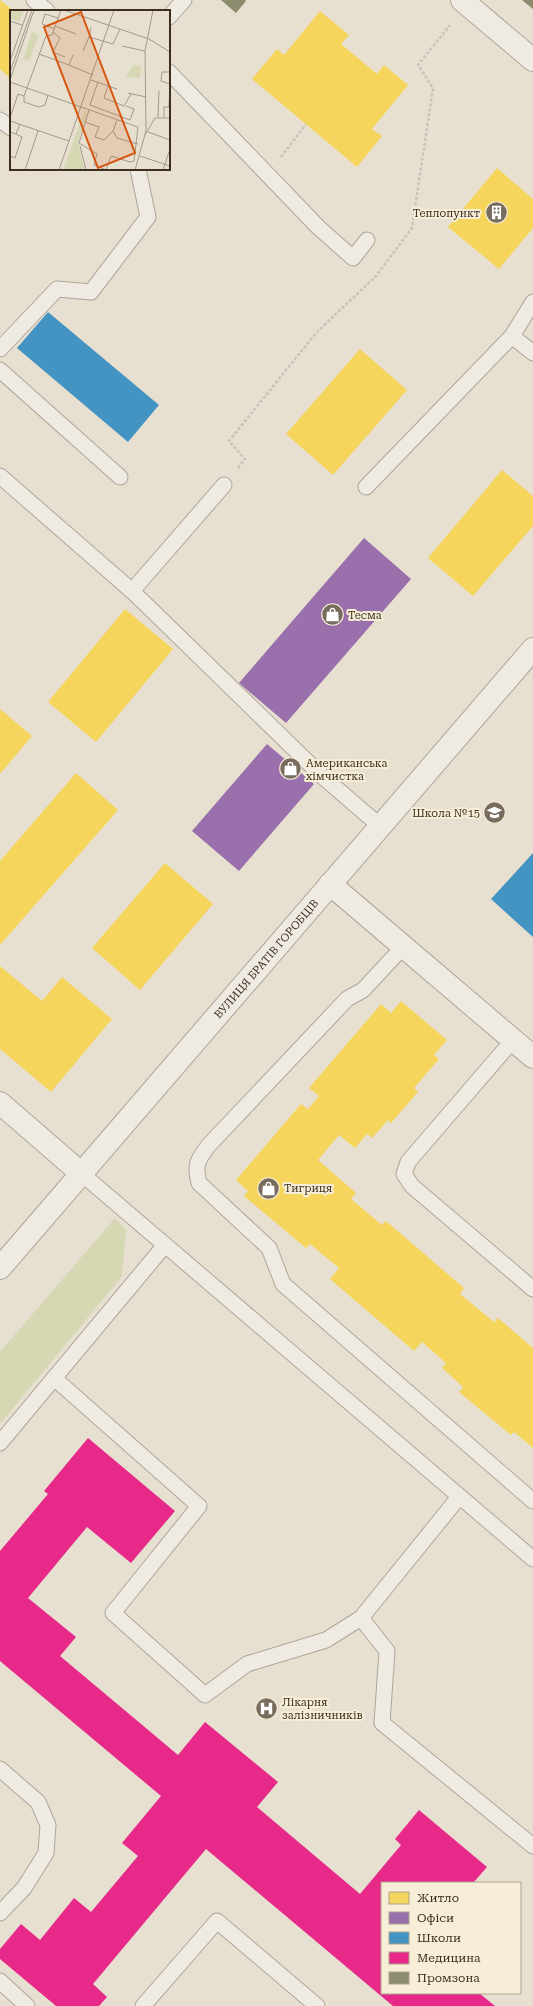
<svg xmlns="http://www.w3.org/2000/svg" width="533" height="2006" font-family="'Roboto Serif',serif">
  <style>
    .green { fill: #d6d7b3 }
    .homes { fill: #f6d55c }
    .offices { fill: #9970ab }
    .schools { fill: #4393c3 }
    .health { fill: #e7298a }
    .industry { fill: #8c8c6e }
    .lines { fill: none; stroke-linecap: round; stroke-linejoin: round }
    .lane-casing { stroke: #ada599; stroke-width: 17 }
    .street-casing { stroke: #ada599; stroke-width: 24 }
    .path { stroke: #c8c2b9; stroke-width: 2.5; stroke-dasharray: 3 2; stroke-linecap: butt }
    .lane { stroke: #efebe3; stroke-width: 15 }
    .street { stroke: #efebe3; stroke-width: 22 }
    .labels { text-anchor: middle; stroke-width: 4; stroke-linejoin: round; paint-order: stroke }
    .poi-label { font-size: 11px; fill: #3d2e20; stroke: #f7eed8; text-anchor: start }
    .street-label { font-size: 11px; fill: #3d2e20; stroke: #f7eed8 }
    .inset-road { fill: none; stroke: #a3998a; stroke-width: 1 }
    .view { fill: #d7550e; fill-opacity: 0.15; stroke: #d7550e; stroke-width: 2 }
    .inset-edge { fill: none; stroke: #3d2e20; stroke-width: 2 }
  </style>
  <rect width="100%" height="100%" fill="#e7e0d1"/>
  <!-- green -->
  <path class="green" d="M 115,1218 L 126,1230 L 122,1276 L 0,1424 L 0,1352 Z"/>
  <!-- homes -->
  <path class="homes" d="M 0,0 L 14,11 L 11,11 L 11,79 L 0,69 Z
    M 320,11 L 349,35 L 341,44 L 377,74 L 384,65 L 408,85 L 372,129 L 382,136 L 357,167 L 252,79 L 277,49 L 284,55 Z
    M 497,168 L 533,199 L 533,228 L 499,269 L 448,227 Z
    M 360,349 L 407,390 L 333,475 L 286,434 Z
    M 502,470 L 533,496 L 533,526 L 473,596 L 428,558 Z
    M 125,609 L 173,649 L 96,742 L 48,702 Z
    M 0,709 L 32,736 L 0,774 Z
    M 76,773 L 118,810 L 0,945 L 0,861 Z
    M 165,863 L 213,904 L 140,990 L 92,948 Z
    M 0,966 L 42,1001 L 62,977 L 112,1019 L 51,1092 L 0,1049 Z
    M 401,1001 L 447,1040 L 434,1055 L 439,1059 L 414,1088 L 418,1092 L 391,1123 L 388,1120 L 372,1138 L 367,1134 L 355,1148 L 339,1135 L 318,1160 L 356,1193 L 351,1199 L 382,1225 L 386,1221 L 464,1288 L 460,1294 L 494,1322 L 498,1318 L 533,1348 L 533,1448 L 514,1432 L 511,1435 L 459,1392 L 463,1387 L 442,1368 L 446,1363 L 422,1342 L 414,1351 L 330,1279 L 339,1268 L 310,1244 L 306,1248 L 244,1196 L 248,1191 L 236,1180 L 301,1104 L 308,1109 L 319,1096 L 309,1088 L 381,1004 L 391,1013 Z"/>
  <!-- offices -->
  <path class="offices" d="M 364,538 L 411,579 L 286,723 L 239,683 Z
    M 267,744 L 314,784 L 239,871 L 192,831 Z"/>
  <!-- schools -->
  <path class="schools" d="M 48,312 L 159,405 L 128,442 L 17,348 Z
    M 533,853 L 533,937 L 491,899 Z"/>
  <!-- health -->
  <path class="health" d="M 88,1438 L 175,1511 L 131,1563 L 87,1527 L 28,1598 L 76,1637 L 60,1656 L 178,1755 L 205,1722 L 278,1782 L 257,1807 L 360,1894 L 401,1845 L 395,1839 L 419,1810 L 487,1867 L 473,1883 L 382,1883 L 382,1993 L 479,1993 L 495,2006 L 393,2006 L 206,1849 L 93,1984 L 107,1997 L 99,2006 L 56,2006 L 0,1959 L 0,1949 L 21,1924 L 40,1940 L 74,1898 L 91,1912 L 138,1856 L 122,1843 L 161,1796 L 0,1661 L 0,1551 L 48,1494 L 44,1491 Z"/>
  <!-- industry -->
  <path class="industry" d="M 221,0 L 245,0 L 246,1 L 236,13 Z
    M 522,0 L 533,0 L 533,9 Z"/>
  <g class="lines">
    <defs>
      <path id="lane" d="M 34,0 L 47,11
        M 169,17 L 184,0
        M 169,72 L 318,227 L 353,258 L 367,240
        M 0,120 L 11,128
        M 533,302 L 512,336 L 533,353
        M 0,349 L 57,289 L 91,292 L 148,217 L 138,169
        M 0,370 L 120,477
        M 0,476 L 132,591
        M 224,485 L 132,591 L 322,776 L 380,826
        M 366,487 L 512,336
        M 403,947 L 363,990 L 347,999 L 209,1145 C 198,1159 194,1165 199,1183 L 269,1248 L 283,1284 L 533,1501
        M 513,1040 L 408,1162 L 404,1174 L 412,1186 L 533,1289
        M 82,1174 L 533,1559
        M 54,1378 L 199,1506 L 113,1613 L 205,1695 L 247,1664 L 326,1640 L 361,1618 L 459,1497
        M 0,1443 L 165,1245
        M 361,1618 L 387,1651 L 382,1723 L 533,1846
        M 0,1769 L 38,1802 L 48,1825 L 46,1853 L 24,1888 L 0,1913
        M 0,1981 L 27,2006
        M 143,2006 L 217,1921 L 317,2006"/>
      <g id="street">
        <path d="M 462,0 L 533,60"/>
        <path d="M 330,884 L 533,1057"/>
        <path d="M 0,1103 L 82,1174"/>
        <path id="s1" d="M 0,1268 L 533,649"/>
      </g>
    </defs>
    <!-- lane casing -->
    <use href="#lane" class="lane-casing"/>
    <!-- street casing -->
    <use href="#street" class="street-casing"/>
    <!-- path -->
    <path class="path" d="M 281,157 L 306,124
      M 238,468 L 245,459 L 229,441 L 316,333 L 376,276 L 412,228 L 433,88 L 418,65 L 450,25"/>
    <!-- lane -->
    <use href="#lane" class="lane"/>
    <!-- street -->
    <use href="#street" class="street"/>
  </g>
  <!-- icons -->
  <defs>
    <symbol id="building-disc" viewBox="-11 -11 22 22"><circle r="9.5" fill="#786c5e" stroke="#f7eed8"/><path d="M-4-6H4V6H1V3H-1V6H-4ZM-2.5-4.3h1.7v1.8h-1.7ZM.8-4.3h1.7v1.8H.8ZM-2.5-1h1.7V.8h-1.7ZM.8-1h1.7V.8H.8Z" fill="#fff"/></symbol>
    <symbol id="shop-disc" viewBox="-11 -11 22 22"><circle r="9.5" fill="#786c5e" stroke="#f7eed8"/><path d="M-5-2.5h2.3a2.7 3.5 0 0 1 5.4 0H5L5.5 6h-11ZM-1.5-2.5h3a1.5 2.3 0 0 0-3 0Z" fill="#fff"/></symbol>
    <symbol id="school-disc" viewBox="-11 -11 22 22"><circle r="9.5" fill="#786c5e" stroke="#f7eed8"/><path d="M0-5L7-2L0 1L-7-2ZM-4 1L0 2.5L4 1V4Q0 6-4 4Z" fill="#fff"/></symbol>
    <symbol id="hospital-disc" viewBox="-11 -11 22 22"><circle r="9.5" fill="#786c5e" stroke="#f7eed8"/><path d="M-5-5h3v3.5h4V-5h3V5h-3V1.5h-4V5h-3Z" fill="#fff"/></symbol>
  </defs>
  <g fill-rule="evenodd">
    <use href="#building-disc" x="484" y="200" width="25" height="25"/>
    <use href="#shop-disc" x="320" y="602" width="25" height="25"/>
    <use href="#shop-disc" x="278" y="756" width="25" height="25"/>
    <use href="#school-disc" x="482" y="800" width="25" height="25"/>
    <use href="#shop-disc" x="256" y="1176" width="25" height="25"/>
    <use href="#hospital-disc" x="254" y="1696" width="25" height="25"/>
  </g>
  <g class="labels">
    <!-- poi labels -->
    <g class="poi-label">
      <text x="480" y="217" text-anchor="end">Теплопункт</text>
      <text x="348" y="619">Тесма</text>
      <text x="306" y="767">Американська<tspan x="306" dy="13">хімчистка</tspan></text>
      <text x="480" y="817" text-anchor="end">Школа №15</text>
      <text x="284" y="1192">Тигриця</text>
      <text x="282" y="1706">Лікарня<tspan x="282" dy="13">залізничників</tspan></text>
    </g>
    <!-- street labels -->
    <g class="street-label">
      <text dy="4" stroke="none"><textPath href="#s1" startOffset="408">ВУЛИЦЯ БРАТІВ ГОРОБЦІВ</textPath></text>
    </g>
  </g>
  <!-- overview -->
  <g transform="translate(10 10)">
    <rect width="160" height="160" fill="#e7e0d1"/>
    <path d="M 0,0 L 14,0 L 9,12 L 0,8 ZM 22,22 L 29,25 L 19,51 L 13,49 ZM 123,55 L 131,56 L 130,68 L 116,67 ZM 75,99 L 77,103 L 68,133 L 75,160 L 53,160 Z" fill="#d6d7b3"/>
    <path class="inset-road" d="M 54,0 L 139,29 L 160,42M 0,11 L 12,15M 45,16 L 66,24M 81,17 L 79,27 L 103,34 L 110,19M 45,19 L 32,14 L 35,4 L 48,8M 43,22 L 50,28 L 43,42 L 55,47M 112,36 L 135,41M 73,41 L 79,27M 29,44 L 59,55M 63,45 L 59,55 L 83,65M 0,51 L 18,0M 0,62 L 22,0M 0,70 L 24,0M 81,70 L 107,79M 0,72 L 128,117 L 124,151 L 120,152 L 101,146 L 96,160 L 84,155 L 87,144 L 69,133 L 79,100M 88,72 L 80,95 L 120,110 L 124,99 L 116,96M 98,76 L 94,88 L 114,96 L 121,84M 118,83 L 136,87M 14,86 L 14,92 L 29,97 L 35,95 L 38,85M 148,107 L 149,81M 154,107 L 154,97 L 159,97 L 160,74 L 151,71 L 152,62 L 160,62M 0,108 L 8,84 L 14,86 L 36,26 L 42,25 L 51,0M 0,111 L 59,131M 75,112 L 89,117 L 85,127 L 94,130 L 103,121 L 107,110M 103,121 L 107,128 L 128,134M 0,122 L 6,124 L 10,114M 138,122 L 160,130M 135,125 L 145,108 L 160,108M 70,136 L 76,160M 0,146 L 5,148 L 12,127 L 6,124M 130,146 L 160,156M 15,160 L 28,121M 49,160 L 104,0M 125,160 L 136,121 L 135,41 L 143,0M 153,160 L 160,139"/>
    <path class="view" d="M 71,2 L 125,143 L 88,158 L 34,17 Z"/>
    <rect width="160" height="160" class="inset-edge"/>
  </g>
  <!-- legend -->
  <rect x="381" y="1882" width="140" height="112" fill="#f7eed8" stroke="#ada18e"/>
  <rect x="389" y="1892" width="20" height="12" fill="#f6d55c" stroke="#ada18e"/>
  <text x="417" y="1902" font-size="12" fill="#3d2e20">Житло</text>
  <rect x="389" y="1912" width="20" height="12" fill="#9970ab" stroke="#ada18e"/>
  <text x="417" y="1922" font-size="12" fill="#3d2e20">Офіси</text>
  <rect x="389" y="1932" width="20" height="12" fill="#4393c3" stroke="#ada18e"/>
  <text x="417" y="1942" font-size="12" fill="#3d2e20">Школи</text>
  <rect x="389" y="1952" width="20" height="12" fill="#e7298a" stroke="#ada18e"/>
  <text x="417" y="1962" font-size="12" fill="#3d2e20">Медицина</text>
  <rect x="389" y="1972" width="20" height="12" fill="#8c8c6e" stroke="#ada18e"/>
  <text x="417" y="1982" font-size="12" fill="#3d2e20">Промзона</text>
</svg>
